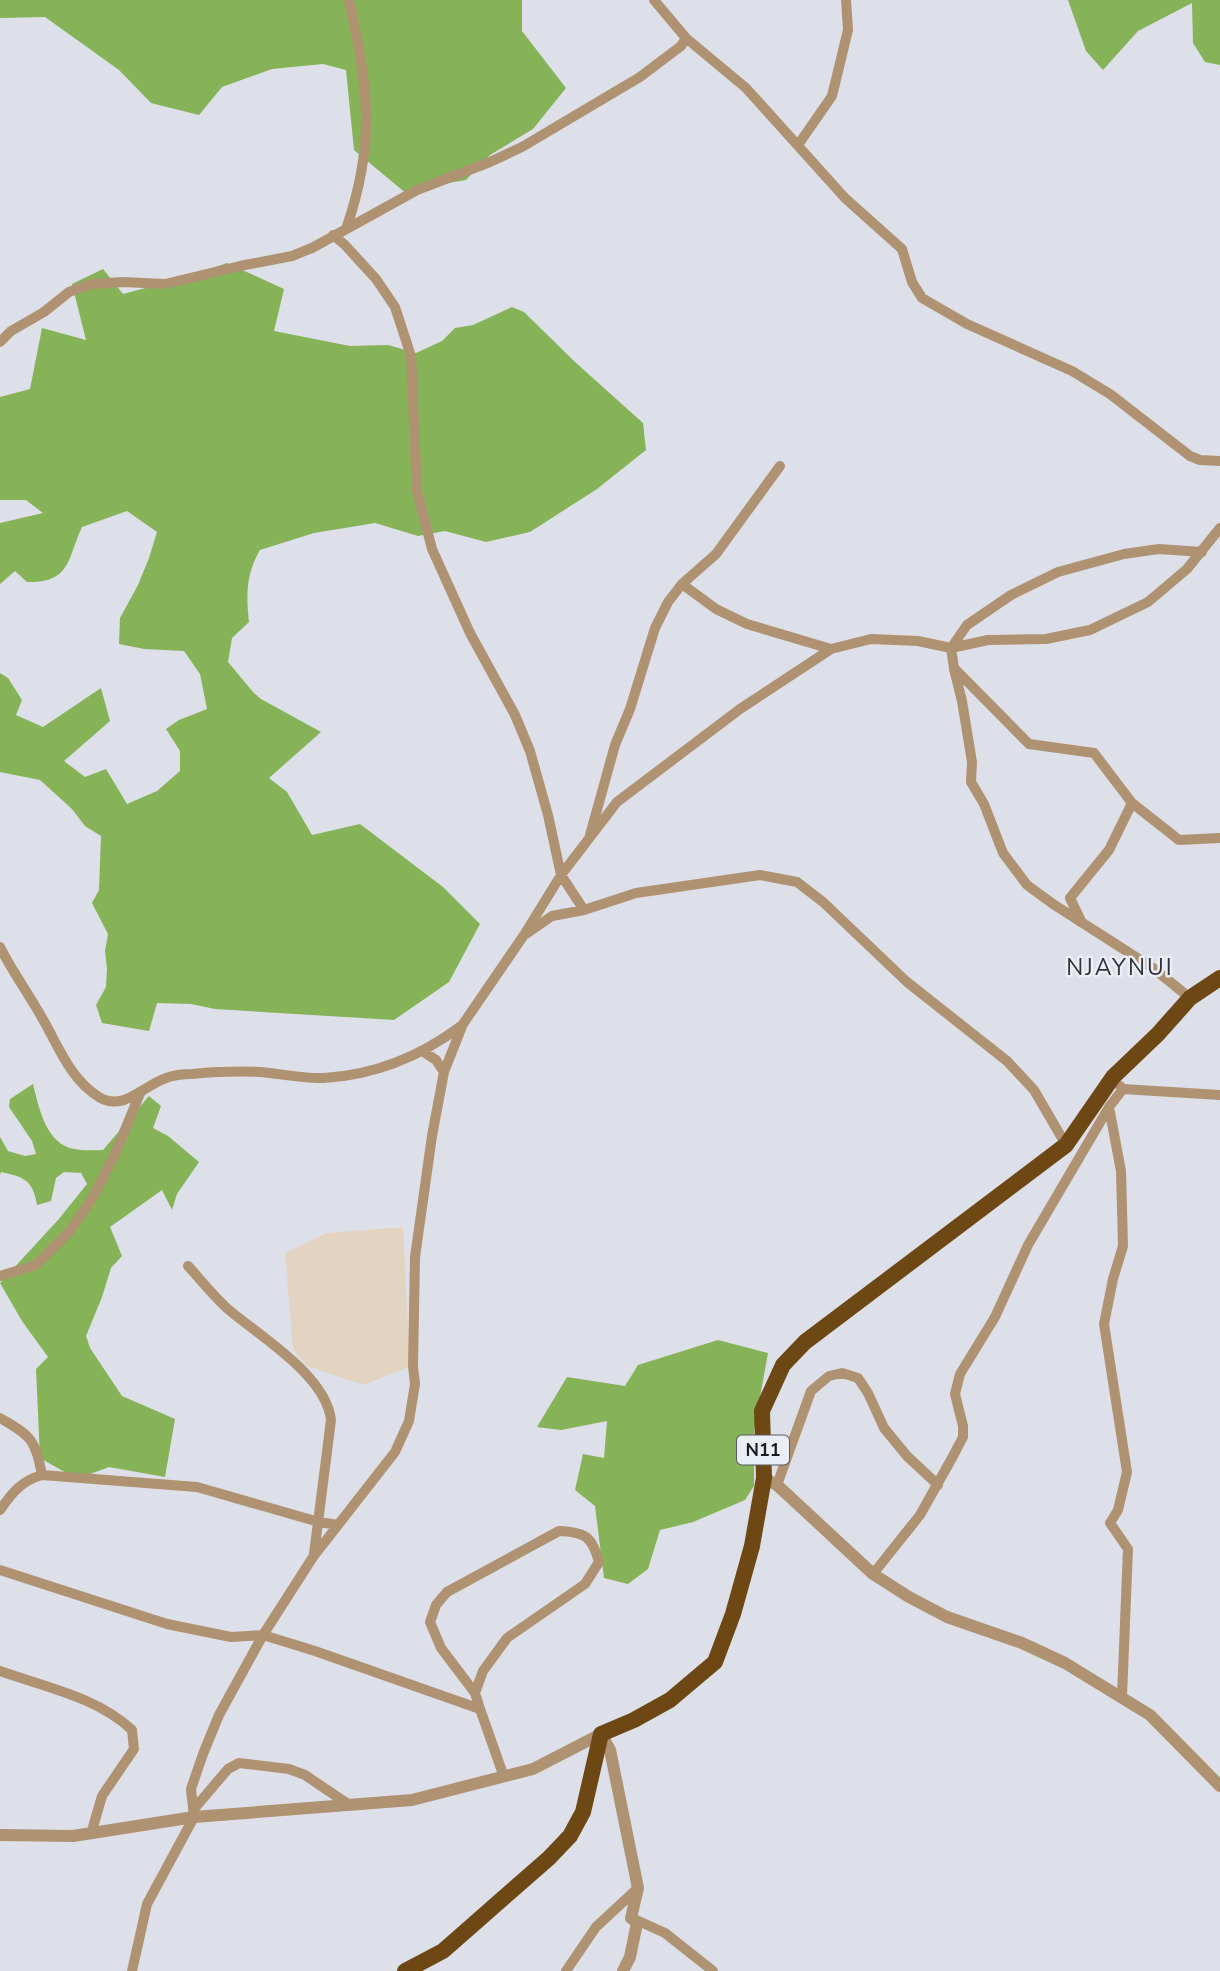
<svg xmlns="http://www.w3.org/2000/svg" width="1220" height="1971" font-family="'Nunito Sans',sans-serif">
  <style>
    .education { fill: #e3d4c2 }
    .forest { fill: #86b258 }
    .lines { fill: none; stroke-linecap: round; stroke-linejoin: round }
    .minor { stroke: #af9271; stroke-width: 10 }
    .tertiary { stroke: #af9271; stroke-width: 12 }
    .trunk { stroke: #6e4814; stroke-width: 16 }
    .labels { text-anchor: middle; stroke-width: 5; stroke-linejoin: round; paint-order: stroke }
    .shield { fill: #eaeef6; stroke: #595b60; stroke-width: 2 }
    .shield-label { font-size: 18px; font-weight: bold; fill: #1b1c1f }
    .quarter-label { font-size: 23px; letter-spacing: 2px; fill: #303339; stroke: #eaeef6 }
  </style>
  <rect width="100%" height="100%" fill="#dde0e8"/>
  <!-- education -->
  <path class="education" d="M 403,1227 L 410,1366 L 364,1385 L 307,1366 L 293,1349 L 285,1253 L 327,1233 Z"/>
  <!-- forest -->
  <path class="forest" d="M 0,0 L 522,0 L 522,31 L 566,88 L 533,129 L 490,155 L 466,180 L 430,186 L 407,194 L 354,150 L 346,70 L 323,64 L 272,69 L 222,87 L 199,115 L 151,103 L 119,70 L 45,17 L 0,18 Z
    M 1068,0 L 1220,0 L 1220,65 L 1205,62 L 1193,43 L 1192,3 L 1138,31 L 1103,70 L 1086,51 Z
    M 227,263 L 284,289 L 274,331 L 350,346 L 388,345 L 416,353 L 442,341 L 455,328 L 473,325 L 512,307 L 524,312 L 575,362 L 643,423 L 646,450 L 597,489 L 530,532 L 486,542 L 445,531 L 418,536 L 375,523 L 314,533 L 260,550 C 246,574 246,596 249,622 L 232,638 L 228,662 L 253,692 L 261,699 L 321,732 L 269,778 L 287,792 L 312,835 L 360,824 L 443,887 L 480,924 L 449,982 L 394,1020 L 215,1009 L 191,1004 L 157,1003 L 149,1031 L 102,1023 L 96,1005 L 106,987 L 107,969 L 105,951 L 108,934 L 92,903 L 99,890 L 101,836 L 85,826 L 72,809 L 40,780 L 0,772 L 0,673 L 8,678 L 22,700 L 16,715 L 43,727 L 101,688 L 110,721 L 64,761 L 85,777 L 106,769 L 127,804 L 157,791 L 180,771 L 180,751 L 166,729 L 179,720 L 207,709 L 200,674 L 184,651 L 144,649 L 119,644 L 120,618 L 138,585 L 149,558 L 157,532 L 127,511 L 82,527 C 67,559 71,583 27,582 L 15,571 L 0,584 L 0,523 L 43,513 L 26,500 L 0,500 L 0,397 L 30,389 L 42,328 L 86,340 L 72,284 L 103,269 L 123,294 L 183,278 Z
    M 33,1084 C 39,1108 46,1144 74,1149 C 83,1151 94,1150 103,1150 L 149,1096 L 161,1106 L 153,1128 L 168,1136 L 199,1162 L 177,1194 L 172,1210 L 162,1190 L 110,1227 L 122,1256 L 111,1268 L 102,1297 L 86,1336 L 90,1348 L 122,1396 L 175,1419 L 165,1477 L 109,1467 L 77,1479 L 40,1458 L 36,1369 L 48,1357 L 22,1321 L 0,1283 L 58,1220 L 87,1184 L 81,1173 L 64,1172 L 56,1178 L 51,1201 L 37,1205 C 33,1180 24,1177 1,1172 L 0,1175 L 0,1137 L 8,1151 L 25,1156 L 36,1154 L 32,1141 L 9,1107 L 10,1099 Z
    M 718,1340 L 768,1353 L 754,1430 L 754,1486 L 745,1500 L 693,1522 L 660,1530 L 648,1569 L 628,1584 L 604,1578 L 595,1506 L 575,1490 L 583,1454 L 604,1458 L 607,1421 L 561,1430 L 537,1427 L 567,1377 L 625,1386 L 638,1365 Z"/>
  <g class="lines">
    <!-- minor -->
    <path class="minor" d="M 654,0 L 686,38 L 746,88 L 845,198 L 902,249 L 912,282 L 922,298 L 967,324 L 1072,371 L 1110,394 L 1190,456 L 1200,460 L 1220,461
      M 798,145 L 832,96 L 848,30 L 846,0
      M 347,226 C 376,141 368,86 349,0
      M 333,235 L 345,245 L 376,279 L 395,307 L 411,356 L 417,491 L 432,549 L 470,633 L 515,715 L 530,751 L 548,815 L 561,875 L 584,910
      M 0,342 L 11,331 L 44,312 L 69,292 L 91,284 L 123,282 L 165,284 L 240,266 L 292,256 L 312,248 L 417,190 L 490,162 L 522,147 L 640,77 L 681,46 L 686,38
      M 1202,552 L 1159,549 L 1124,554 L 1058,572 L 1011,595 L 967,625 L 951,648 L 954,668 L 1029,744 L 1094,753 L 1132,803 L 1179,840 L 1220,838
      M 682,584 L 716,609 L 747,624 L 831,649
      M 954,669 L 962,701 L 972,762 L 971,782 L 984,804 L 1003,853 L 1027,885 L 1053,904 L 1153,968 L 1190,998
      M 590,835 L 615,745 L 630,709 L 655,628 L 668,602 L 682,584 L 716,554 L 780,466
      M 1081,921 L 1070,898 L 1109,850 L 1132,803
      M 526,934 L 552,916 L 584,910 L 636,893 L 760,875 L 797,882 L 823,902 L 907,982 L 1007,1061 L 1034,1090 L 1066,1145
      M 0,947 C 12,971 28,993 41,1016 C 57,1043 70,1080 99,1097 C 123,1112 143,1086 166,1078 C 174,1075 184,1074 192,1074 C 214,1072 239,1071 261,1072 C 282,1074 304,1079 324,1078 C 375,1075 421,1056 461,1026
      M 424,1052 L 436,1060 L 444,1072
      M 1120,1086 L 1123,1089 L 1220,1095
      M 1109,1107 L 1121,1171 L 1123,1246 L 1113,1279 L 1104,1324 L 1127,1472 L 1118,1510 L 1110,1523 L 1128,1549 L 1122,1696
      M 188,1266 C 201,1280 214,1297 229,1310 C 261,1337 326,1376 331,1420 L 314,1554
      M 0,1276 L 36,1265 L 70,1231 L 93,1197 L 115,1154 L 141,1091
      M 0,1418 C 32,1436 35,1440 42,1475
      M 777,1485 L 811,1391 L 829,1376 L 842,1373 L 858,1378 L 868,1393 L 884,1428 L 907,1456 L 938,1485
      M 0,1510 C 12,1493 21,1481 42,1475 L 197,1487 L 319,1522 L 338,1525
      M 0,1570 L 167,1624 L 231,1637 L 263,1635
      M 873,1574 L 920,1515 L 952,1458 L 963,1437 L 963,1426 L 955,1394 L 960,1374 L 995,1317 L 1028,1245 L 1109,1107 L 1123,1089
      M 0,1671 C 45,1687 97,1697 132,1730 L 134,1749 L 102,1796 L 91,1834
      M 475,1693 L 483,1671 L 507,1638 L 585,1584 L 599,1562 C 592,1536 585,1532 559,1531 L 447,1592 L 436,1605 L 430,1622 L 441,1648 L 475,1693 L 480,1709
      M 504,1777 L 480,1709 L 315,1651 L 263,1635 L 313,1557 L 395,1452 L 409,1421 L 415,1384 L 413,1366 L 415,1257 L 432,1136 L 444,1072 L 463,1024 L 524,935 L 561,875 L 617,802 L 740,709 L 831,649 L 871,639 L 918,641 L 951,648 L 988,640 L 1046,639 L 1090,630 L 1148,602 L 1187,569 L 1220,528
      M 194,1809 L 228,1769 L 239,1763 L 289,1769 L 305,1775 L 348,1804
      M 632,1918 L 665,1933 L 713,1971
      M 132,1971 L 147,1904 L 194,1817 L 191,1789 L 203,1754 L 219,1715 L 263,1635
      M 566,1971 L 596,1927 L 638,1888"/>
    <!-- tertiary -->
    <path class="tertiary" d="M 764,1478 L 777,1485 L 873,1574 L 909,1597 L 947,1617 L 1022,1643 L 1065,1663 L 1150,1715 L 1220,1786
      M 0,1835 L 73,1836 L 194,1817 L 412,1800 L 533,1769 L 601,1734 L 610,1750 L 638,1888 L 631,1918 L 637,1923 L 630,1957 L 623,1971"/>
    <!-- trunk -->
    <path class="trunk" d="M 405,1971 L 443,1951 L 549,1858 L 570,1836 L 583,1812 L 601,1734 L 634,1720 L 670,1700 L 715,1662 L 733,1614 L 752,1546 L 764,1478 L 762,1411 L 783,1365 L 805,1342 L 1066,1145 L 1113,1077 L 1158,1034 L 1190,998 L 1220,978"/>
  </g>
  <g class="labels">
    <!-- shield labels -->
    <rect class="shield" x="737" y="1435.5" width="52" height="29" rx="5"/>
    <g class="shield-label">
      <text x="763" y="1456">N11</text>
    </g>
    <!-- quarter labels -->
    <g class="quarter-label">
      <text x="1120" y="975">NJAYNUI</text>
    </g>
  </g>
</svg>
